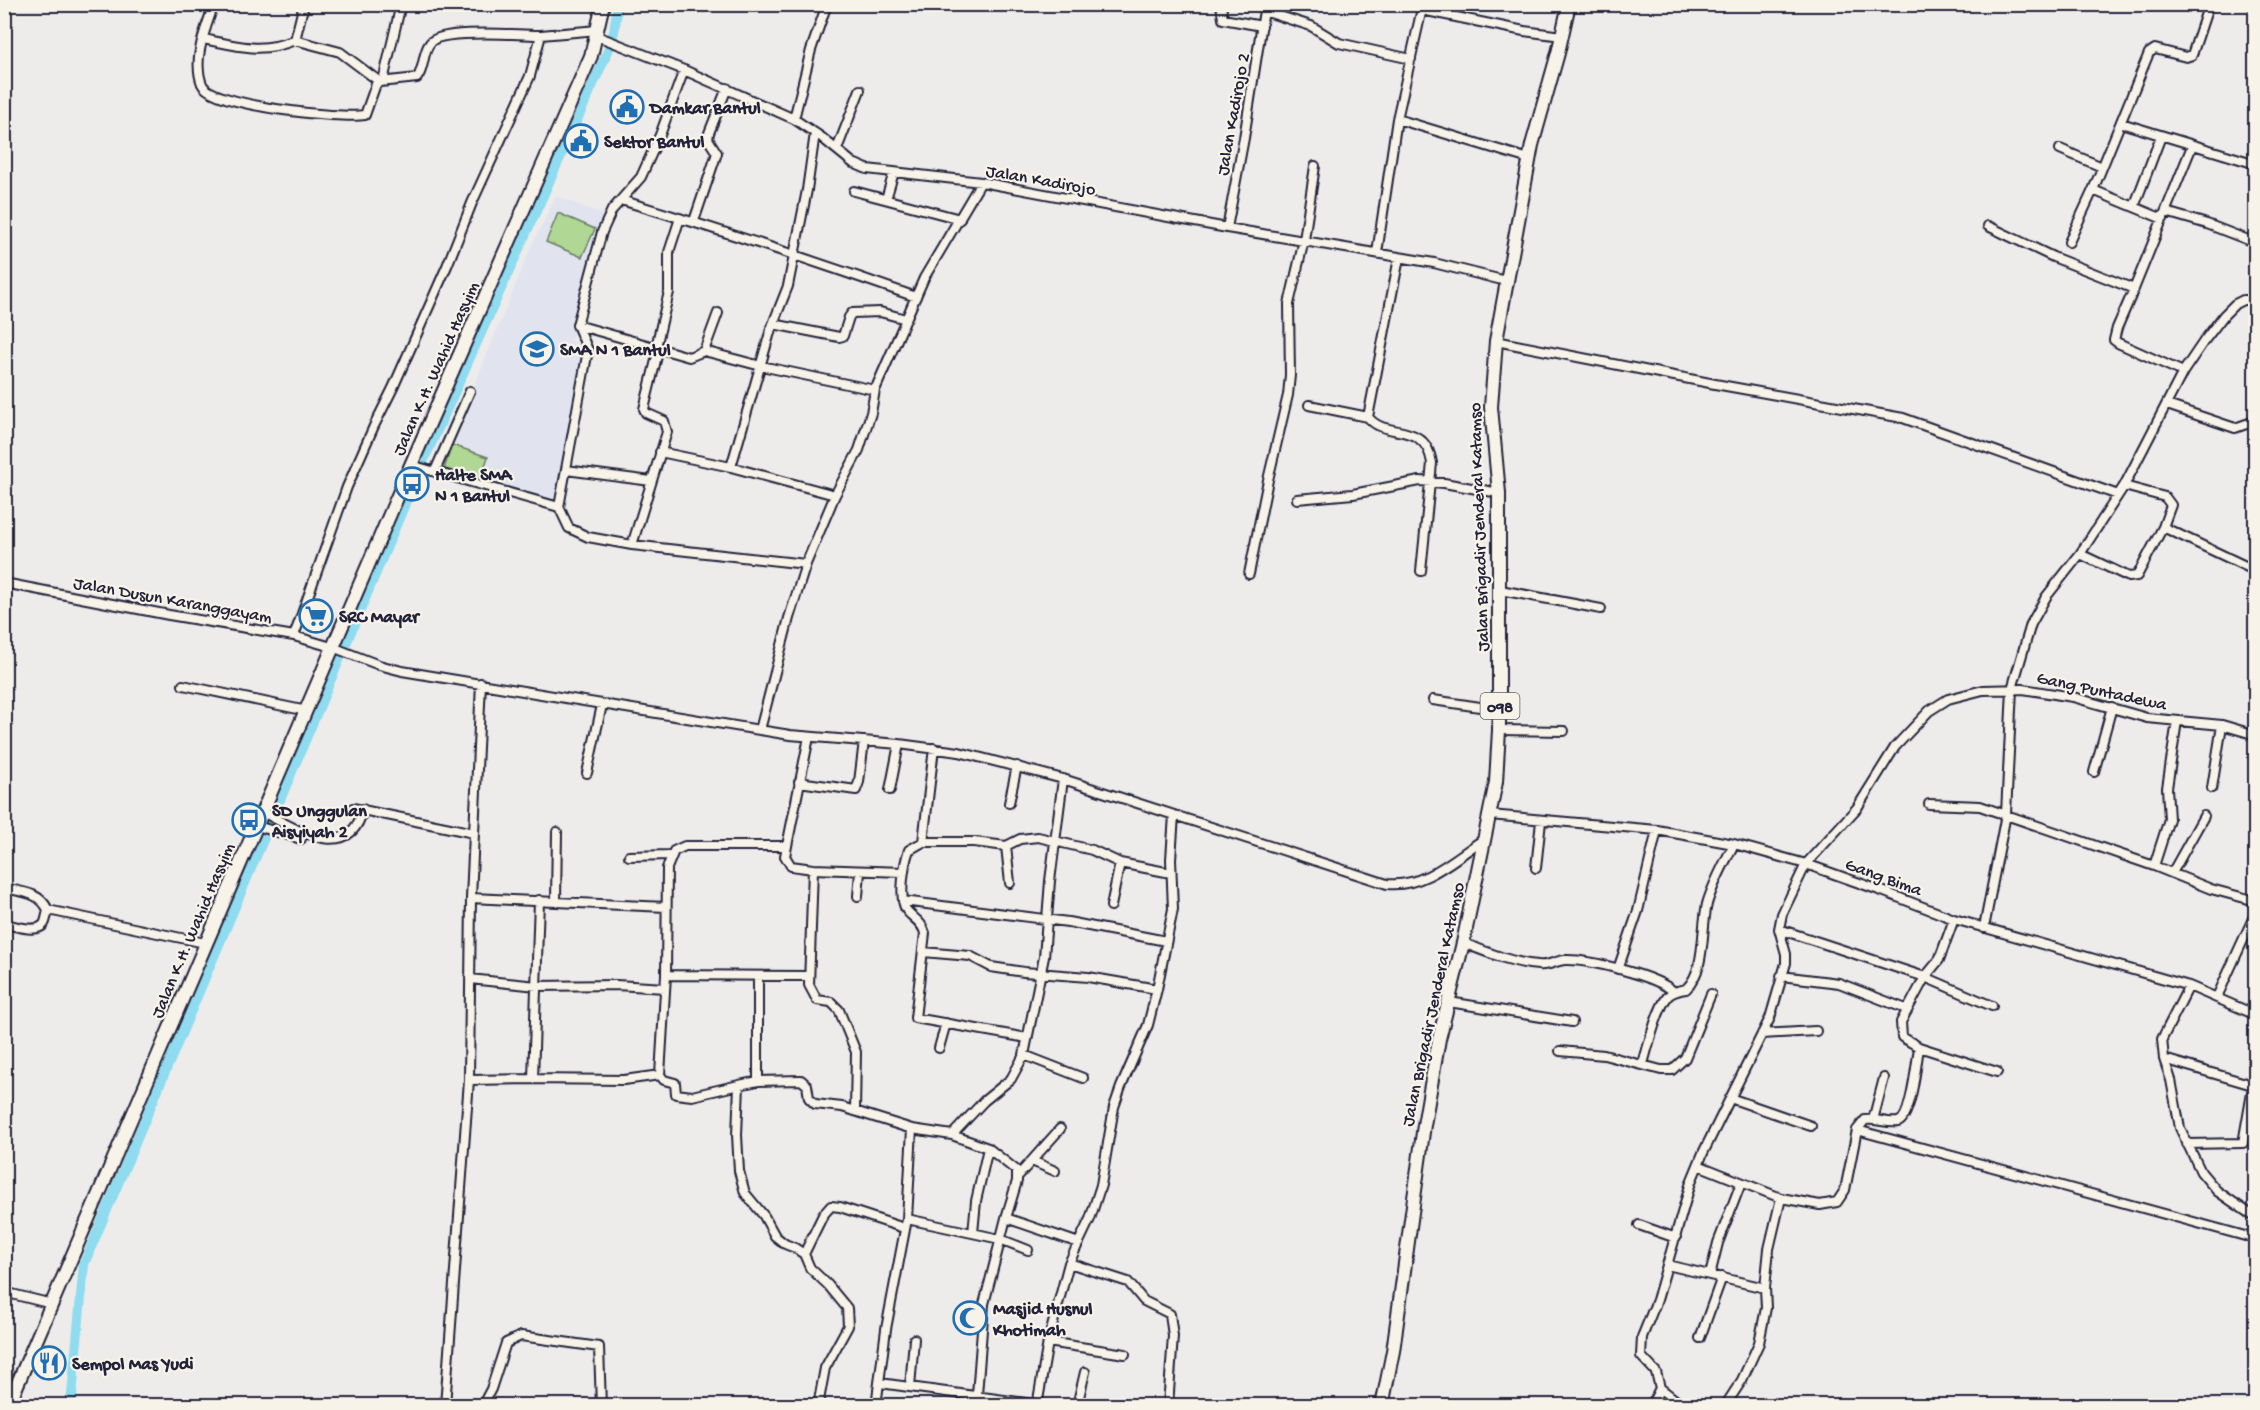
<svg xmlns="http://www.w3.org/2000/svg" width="2260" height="1410" font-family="'Gochi Hand',sans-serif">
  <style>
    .built { fill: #e1e4ef }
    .green { fill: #b0d793; stroke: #697c67; stroke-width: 1.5 }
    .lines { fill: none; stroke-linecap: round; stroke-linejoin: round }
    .canal { stroke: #8fdbef; stroke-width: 10 }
    .minor-casing { stroke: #22223b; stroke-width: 12 }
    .primary-casing { stroke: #22223b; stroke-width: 16 }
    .minor { stroke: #f7f3e8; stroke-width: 8 }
    .primary { stroke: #f7f3e8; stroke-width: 12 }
    .labels { text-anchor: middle; stroke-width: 4.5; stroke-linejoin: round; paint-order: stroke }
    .shield { fill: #f7f3e8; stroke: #62616f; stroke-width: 1.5 }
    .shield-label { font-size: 16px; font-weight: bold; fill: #22223b }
    .poi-label { font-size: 18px; font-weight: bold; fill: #22223b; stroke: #f7f3e8; text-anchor: start }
    .street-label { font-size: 18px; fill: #22223b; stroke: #f7f3e8 }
  </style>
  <rect width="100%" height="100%" fill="#edeceb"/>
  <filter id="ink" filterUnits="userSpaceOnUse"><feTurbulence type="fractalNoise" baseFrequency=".0167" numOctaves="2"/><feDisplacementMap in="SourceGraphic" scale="12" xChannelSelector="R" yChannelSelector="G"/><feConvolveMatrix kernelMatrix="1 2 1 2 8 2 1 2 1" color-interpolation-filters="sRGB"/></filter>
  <g filter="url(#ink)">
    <!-- built -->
    <path class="built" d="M 556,196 L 605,215 L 571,340 L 584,346 L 585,351 L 557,504 L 441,467 L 530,249 Z"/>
    <!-- green -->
    <path class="green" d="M 558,213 L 595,229 L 582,257 L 546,242 Z
      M 452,445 L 488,457 L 480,480 L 444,469 Z"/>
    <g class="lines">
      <!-- canal -->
      <path class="canal" d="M 71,1406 L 84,1264 L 418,473 L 608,51 L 614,32 L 618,4"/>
      <defs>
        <path id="minor" d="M 214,4 C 206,28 192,59 202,84 C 211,106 341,119 365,115 L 376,84 L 380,82 L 417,78 C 425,68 422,53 430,43 C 440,28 521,35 541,35 L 530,76 L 472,203 L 447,266 L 393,388 L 374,426 L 347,487 L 294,636
          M 304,4 L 295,40 L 340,52 L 380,82
          M 1221,4 L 1223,19 L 1262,26
          M 1423,4 L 1397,119 L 1529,159
          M 2249,4 L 2256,7
          M 1422,10 L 1524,31 L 1562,36
          M 1264,11 L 1311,26 L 1339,43 L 1411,59
          M 541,35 L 598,30
          M 597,36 L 684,70 L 794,119 L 821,137 L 853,163 L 867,169 L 981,182 L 1227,228 L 1434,263 L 1506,281
          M 203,39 C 238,46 261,54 295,40
          M 684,70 L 660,135 L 641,177 L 612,210 L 602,232 L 577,325 L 588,350 L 559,507 L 569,528 L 588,537 L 632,545 L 806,564
          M 383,81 L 401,4
          M 794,119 L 811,50 L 827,4
          M 2121,123 L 2256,164
          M 837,149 L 860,90
          M 2060,149 L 2102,167
          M 854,191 L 960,219
          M 886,199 L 894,172
          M 621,200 C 720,230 818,262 916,297
          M 2134,207 L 2161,136
          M 2166,212 L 2207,224 L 2256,243
          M 2163,219 L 2093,190 L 2149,53 L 2155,49 L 2186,57 L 2192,55 L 2209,4
          M 694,221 L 717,153 L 708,139 L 709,133 L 727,88
          M 1988,226 L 2053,257 L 2134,289 L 2117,328 L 2114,340 L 2118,343 L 2183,372
          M 1227,228 L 1244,138 L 1265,4
          M 2069,242 L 2093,190
          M 1377,253 L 1397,119
          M 1399,258 L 1368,417 C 1385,440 1425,419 1432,463 L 1421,571
          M 2134,289 L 2192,146
          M 773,324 L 839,337 L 843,336 L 849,317 L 852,313 L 880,312 L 906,319
          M 577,325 L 689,357 L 704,351 L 761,366 L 875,390
          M 1496,341 L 1715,384 L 1903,418 L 2118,495
          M 656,347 L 669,292 L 669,252 L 680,218
          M 704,351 L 718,313
          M 1309,405 L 1368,417
          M 2167,405 L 2235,428 L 2252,422 L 2256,417
          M 660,452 L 731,467 L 835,495
          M 411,465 L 559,507
          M 731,467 L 771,329 L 788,286 L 807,190 L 815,133
          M 566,470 L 651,481
          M 435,471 L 470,391
          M 2124,486 L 2165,497 L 2171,505 L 2163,527 L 2256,571
          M 1297,499 L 1353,494 L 1420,481 L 1444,483 L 1499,493
          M 632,545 L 667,432 L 664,421 L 646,413 L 644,409 L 659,348
          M 2080,554 L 2129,577 L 2137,576 L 2163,527
          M 1249,574 L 1268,480 L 1288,395 L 1290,375 L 1289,304 L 1304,240 L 1315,166
          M 4,583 L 169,615 L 294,636 L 335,648 L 379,665 L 402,671 L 790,735 L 899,744 L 959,752 L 1063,779 L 1387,884 C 1424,888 1455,858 1484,839
          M 1500,590 L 1601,609
          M 183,685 L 307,711
          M 1433,700 L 1500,710
          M 760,730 L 789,618 L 806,564 L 835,495 L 859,450 L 871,413 L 875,390 L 924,278 L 981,182
          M 1499,730 L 1564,731
          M 809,737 L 785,856 L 791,866 L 813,869 L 809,985 L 817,1000 L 831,1002 L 839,1010 L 856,1052 L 855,1111
          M 2094,772 L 2112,707
          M 587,773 L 602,705
          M 799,782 L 856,790 L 859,782 L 864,741
          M 2212,788 L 2222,725
          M 890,790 L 899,744
          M 1009,803 L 1017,766
          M 1929,804 L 1980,806 L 2154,866 L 2211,889 L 2256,901
          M 353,808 L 474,833
          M 263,812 C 295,829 350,864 363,809
          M 1490,815 L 1657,830 L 1734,844 L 1806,864 L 1882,891 L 1954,919 L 2189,986 L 2256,1015
          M 257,826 L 301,839
          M 923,842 L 934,748
          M 1006,846 L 1010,883
          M 629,856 L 671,855
          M 2154,866 L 2169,819 L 2167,788 L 2177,721
          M 1536,868 L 1541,821
          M 813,869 L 904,872
          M 2172,873 L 2204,816
          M 4,888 C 22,892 40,892 48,910 L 205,943
          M 858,896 L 860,872
          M 471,898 L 666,907
          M 556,901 L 557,832
          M 903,901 L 1068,922 L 1166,941
          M 1111,906 L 1120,863
          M 1954,919 L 1939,960 L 1925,977 L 1992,1006
          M 4,924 C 14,925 37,934 44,924 C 46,921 47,914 48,910
          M 1984,928 L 2006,814 L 2012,689 L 2031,624 L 2046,597 L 2080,554 L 2124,486 L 2183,372 L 2204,341 L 2224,315 L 2235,304 L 2243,300 L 2256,300
          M 1779,929 L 1925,977 L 1901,1022 L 1902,1037 L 1919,1047 L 1997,1072
          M 1463,943 C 1487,952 1512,963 1538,965 C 1547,967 1555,961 1565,960 C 1587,959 1658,976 1674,992
          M 923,952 L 970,956 L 991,967 L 1024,972 L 1088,977 L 1157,989
          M 1618,969 L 1638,911 L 1657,830
          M 666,975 L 808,976
          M 1781,976 L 1839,983 L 1906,1009
          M 470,979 L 537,986 L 616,985 L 665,988
          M 2189,986 L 2162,1039 L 2164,1059 L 2256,1086
          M 2217,997 L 2256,912
          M 1449,1002 L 1572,1022
          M 1762,1034 L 1816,1031
          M 1027,1038 L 915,1018 L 925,933 C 922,922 914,919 907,911 C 898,900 904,863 909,850 L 923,842 L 974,842 L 1006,846 L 1020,839 L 1038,837 L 1092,850 L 1120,863 L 1171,873
          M 939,1048 L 946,1023
          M 1560,1051 L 1604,1055 L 1661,1070 L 1672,1070 L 1685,1058 L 1711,994
          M 1024,1055 L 1083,1078
          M 2164,1059 L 2171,1080 L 2180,1128 L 2201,1172 L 2217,1191 L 2256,1218
          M 1643,1064 C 1648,1046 1657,1009 1668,996 C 1673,991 1680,990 1686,989 C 1706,970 1701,930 1707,904 C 1713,883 1724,864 1734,844
          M 660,1075 L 666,975 L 667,868 L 674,851 L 685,846 L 786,846
          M 533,1079 L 539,900
          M 469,1080 L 533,1079 L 624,1080 L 660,1075 L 664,1080 L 675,1083 L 676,1094 L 692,1096 L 739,1085 L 737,1135 L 739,1171 L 745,1193 L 764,1216 L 775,1236 L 785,1244 L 795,1248 L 804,1254 L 810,1268 L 828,1285 L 847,1308 L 848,1326 L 825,1368 L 818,1406
          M 758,1081 L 801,1080 L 807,1085 L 809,1098 L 815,1104 L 842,1107 L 912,1129 L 952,1135 L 984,1101 L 1011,1079 L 1024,1055 L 1044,957 L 1050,881 L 1063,779
          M 739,1085 L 758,1081 L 758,976
          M 1730,1098 L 1811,1126
          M 1873,1120 L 1884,1078
          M 1857,1130 L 1865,1120 C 1876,1118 1887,1124 1898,1122 C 1911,1119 1917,1060 1919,1047
          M 952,1135 L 988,1148 L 1017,1171 L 1017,1181 L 1006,1218 L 1079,1243
          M 2187,1144 L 2243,1143 L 2253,1086
          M 1032,1161 L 1055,1171
          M 1698,1165 L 1781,1198
          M 1018,1176 L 1060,1129
          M 907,1219 L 1000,1239 L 1028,1250
          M 1639,1225 L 1676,1238
          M 973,1233 L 976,1201 L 988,1148
          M 804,1254 L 823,1215 L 831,1206 L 840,1207 L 904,1228
          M 1069,1263 L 1128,1282 L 1144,1301 L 1170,1314 L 1173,1336 L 1168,1406
          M 1667,1265 L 1765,1288
          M 1710,1275 L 1718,1243 L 1741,1183
          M 4,1292 L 52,1304
          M 1700,1338 L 1722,1277
          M 1048,1342 L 1125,1354
          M 880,1383 L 1041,1405
          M 910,1387 L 914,1339
          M 1660,1388 L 1656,1372 L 1641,1356 L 1642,1337 L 1657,1300 L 1691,1182 L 1703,1153 L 1770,1018 L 1786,963 L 1786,954 L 1779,929 L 1782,914 L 1806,864 L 1857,808 L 1895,747 L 1929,711 L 1948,699 L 1983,690 L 2023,689 L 2073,697 L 2147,718 L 2222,725 L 2256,735
          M 977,1395 L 984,1304 L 1006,1218
          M 445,1406 L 469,1080 L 471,898 L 481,683
          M 482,1406 L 491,1389 L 506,1343 L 521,1336 L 599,1347 L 601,1406
          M 876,1406 L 886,1329 L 907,1219 L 912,1129
          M 1037,1406 L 1048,1342 L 1069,1263 L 1090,1219 L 1101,1185 L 1114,1107 L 1121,1087 L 1148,1025 L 1157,989 L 1173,909 L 1171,859 L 1174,815
          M 1077,1406 L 1085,1372
          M 1651,1406 L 1660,1388 L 1683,1406
          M 1725,1406 L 1742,1380 L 1759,1343 L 1766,1308 L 1765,1288 L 1769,1249 L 1781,1198 L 1820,1205 L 1837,1202 L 1845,1190 L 1857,1130 L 2256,1239"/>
        <path id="primary" d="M 8,1406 L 411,465 L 591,56 L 603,4
          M 1382,1406 L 1393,1351 L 1424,1125 L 1439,1039 L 1463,943 L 1496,782 L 1499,730 L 1499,493 L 1491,407 L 1496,341 L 1532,145 L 1558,53 L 1569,4"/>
      </defs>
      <!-- minor casing -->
      <use href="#minor" class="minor-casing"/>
      <!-- primary casing -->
      <use href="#primary" class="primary-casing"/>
      <!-- minor -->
      <use href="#minor" class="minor"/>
      <!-- primary -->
      <use href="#primary" class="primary"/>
    </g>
  </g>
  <!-- icons -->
  <defs>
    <symbol id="civic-ring" viewBox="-11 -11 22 22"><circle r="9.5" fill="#f7f3e8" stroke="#1f6fb2" stroke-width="1.5"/><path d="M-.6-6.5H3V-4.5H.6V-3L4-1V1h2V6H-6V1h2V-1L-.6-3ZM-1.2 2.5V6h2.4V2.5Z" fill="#1f6fb2"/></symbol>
    <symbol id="school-ring" viewBox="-11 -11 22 22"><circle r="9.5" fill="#f7f3e8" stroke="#1f6fb2" stroke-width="1.5"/><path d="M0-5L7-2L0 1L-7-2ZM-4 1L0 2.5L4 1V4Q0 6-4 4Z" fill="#1f6fb2"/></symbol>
    <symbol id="bus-ring" viewBox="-11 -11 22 22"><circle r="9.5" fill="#f7f3e8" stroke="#1f6fb2" stroke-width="1.5"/><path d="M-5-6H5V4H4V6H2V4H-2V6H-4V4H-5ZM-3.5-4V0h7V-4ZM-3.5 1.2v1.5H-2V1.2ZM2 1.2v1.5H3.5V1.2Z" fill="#1f6fb2"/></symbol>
    <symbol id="supermarket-ring" viewBox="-11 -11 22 22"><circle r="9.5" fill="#f7f3e8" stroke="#1f6fb2" stroke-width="1.5"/><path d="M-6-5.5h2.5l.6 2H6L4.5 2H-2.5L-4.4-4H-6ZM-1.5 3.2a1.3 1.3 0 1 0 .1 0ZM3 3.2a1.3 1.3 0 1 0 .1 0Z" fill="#1f6fb2"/></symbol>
    <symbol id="mosque-ring" viewBox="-11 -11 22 22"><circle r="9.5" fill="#f7f3e8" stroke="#1f6fb2" stroke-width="1.5"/><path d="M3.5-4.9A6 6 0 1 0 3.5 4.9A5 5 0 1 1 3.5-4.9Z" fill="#1f6fb2"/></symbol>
    <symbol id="restaurant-ring" viewBox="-11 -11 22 22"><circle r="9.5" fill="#f7f3e8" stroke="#1f6fb2" stroke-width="1.5"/><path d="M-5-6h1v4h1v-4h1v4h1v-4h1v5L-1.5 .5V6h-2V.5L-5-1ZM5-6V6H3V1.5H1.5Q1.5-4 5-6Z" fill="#1f6fb2"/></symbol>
  </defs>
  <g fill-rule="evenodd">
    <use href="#civic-ring" x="608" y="88" width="38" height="38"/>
    <use href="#civic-ring" x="562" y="122" width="38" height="38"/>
    <use href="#school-ring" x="518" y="330" width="38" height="38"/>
    <use href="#bus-ring" x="393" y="465" width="38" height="38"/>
    <use href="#supermarket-ring" x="297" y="597" width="38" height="38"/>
    <use href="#bus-ring" x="230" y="801" width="38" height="38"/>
    <use href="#mosque-ring" x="951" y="1299" width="38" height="38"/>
    <use href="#restaurant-ring" x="30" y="1344" width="38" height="38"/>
  </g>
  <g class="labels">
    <!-- shield labels -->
    <rect class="shield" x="1480.5" y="693" width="39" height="26" rx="4.5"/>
    <g class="shield-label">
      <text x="1500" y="712">098</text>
    </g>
    <!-- poi labels -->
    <g class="poi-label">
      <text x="650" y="113">Damkar Bantul</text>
      <text x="604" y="147">Sektor Bantul</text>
      <text x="560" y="355">SMA N 1 Bantul</text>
      <text x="435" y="480">Halte SMA<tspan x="435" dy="21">N 1 Bantul</tspan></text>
      <text x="339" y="622">SRC Mayar</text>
      <text x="272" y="816">SD Unggulan<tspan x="272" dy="21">Aisyiyah 2</tspan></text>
      <text x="993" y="1314">Masjid Husnul<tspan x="993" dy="21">Khotimah</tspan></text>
      <text x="72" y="1369">Sempol Mas Yudi</text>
    </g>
    <!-- street labels -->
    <g class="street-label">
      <text transform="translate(1232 114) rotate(-80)" y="6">Jalan Kadirojo 2</text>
      <text transform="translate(1041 179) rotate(10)" y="6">Jalan Kadirojo</text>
      <text transform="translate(435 368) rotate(-66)" y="6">Jalan K.H. Wahid Hasyim</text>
      <text transform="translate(1478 527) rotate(-92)" y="6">Jalan Brigadir Jenderal Katamso</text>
      <text transform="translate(173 599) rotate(10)" y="6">Jalan Dusun Karanggayam</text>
      <text transform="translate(2102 690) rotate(12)" y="6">Gang Puntadewa</text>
      <text transform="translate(1884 876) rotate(20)" y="6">Gang Bima</text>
      <text transform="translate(192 930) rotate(-67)" y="6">Jalan K.H. Wahid Hasyim</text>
      <text transform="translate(1432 1004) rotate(-78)" y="6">Jalan Brigadir Jenderal Katamso</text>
    </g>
  </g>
  <!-- margin -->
  <rect width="2260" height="1410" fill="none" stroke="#f7f3e8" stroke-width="24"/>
  <rect x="12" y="12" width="2236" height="1386" fill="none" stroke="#22223b" stroke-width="2" filter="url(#ink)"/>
</svg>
